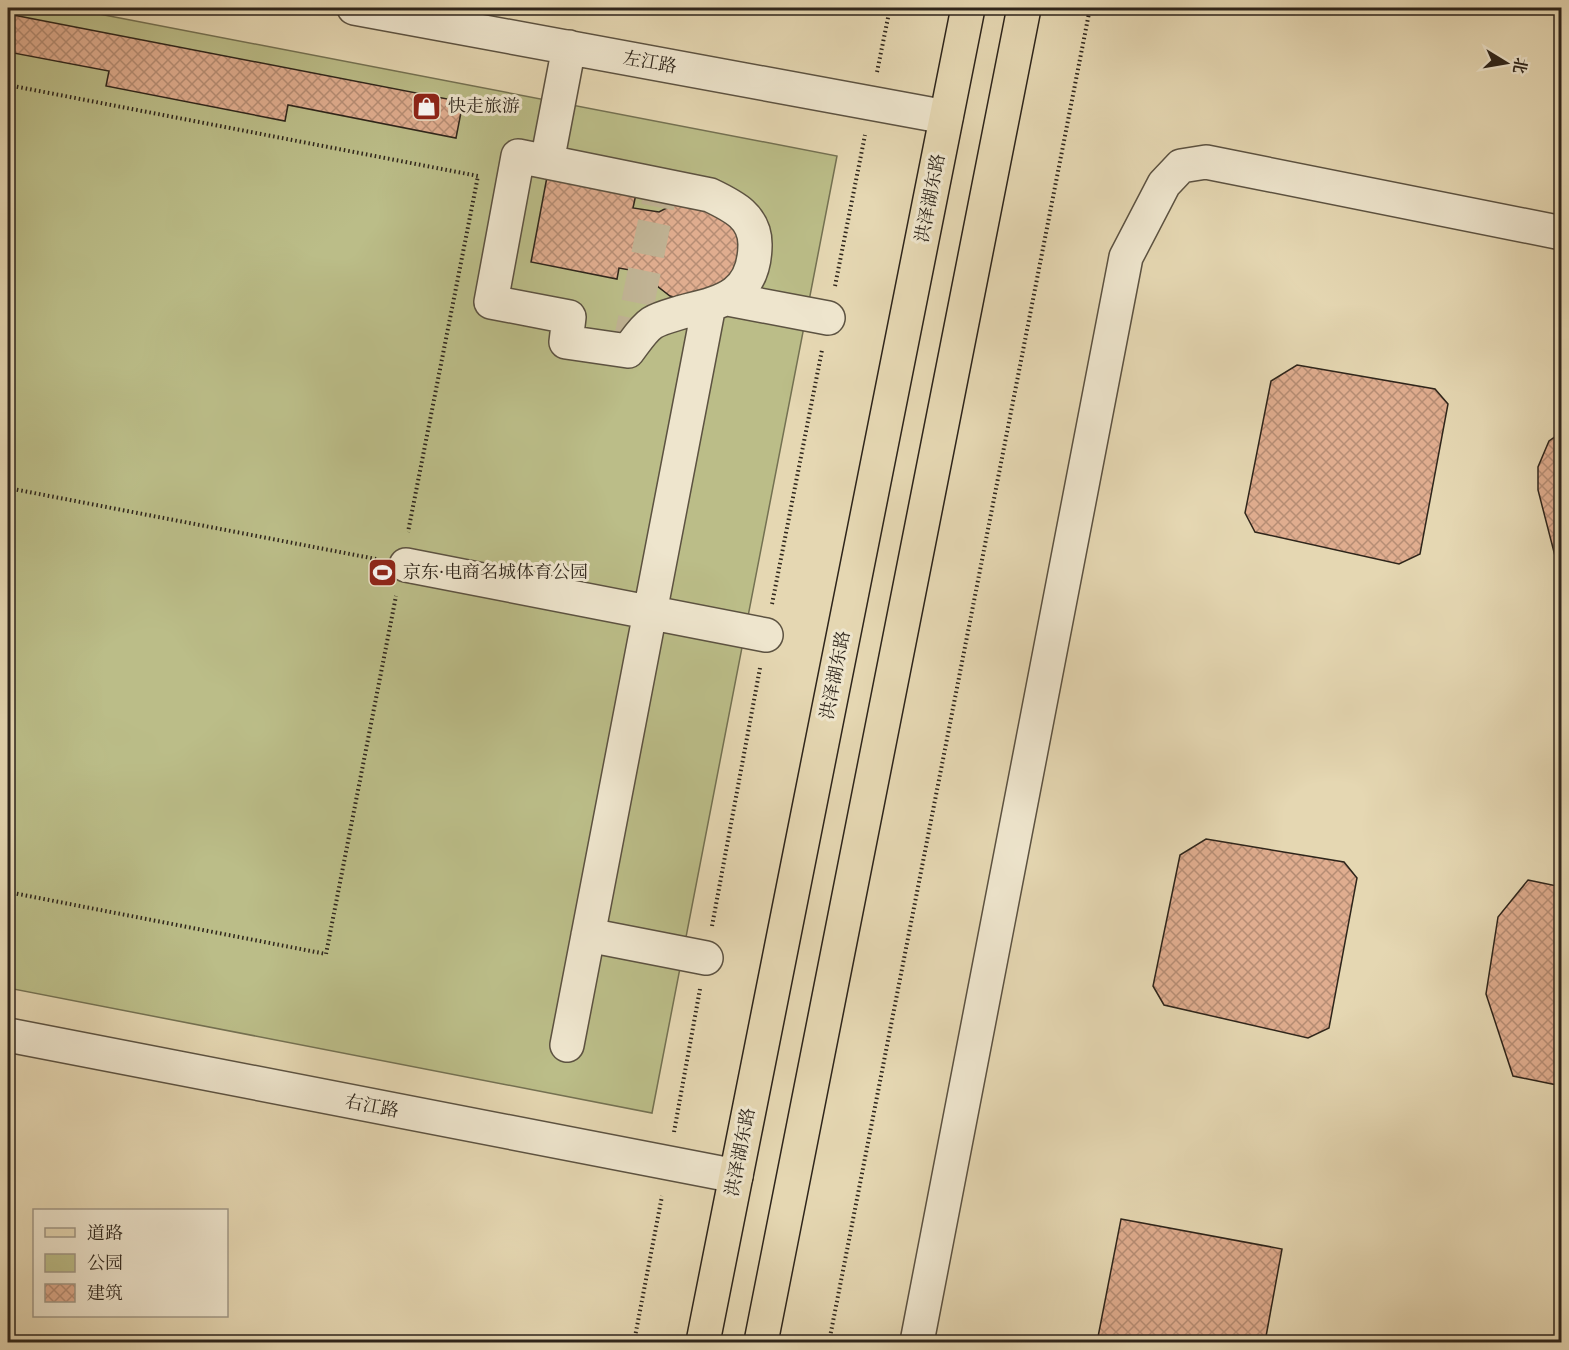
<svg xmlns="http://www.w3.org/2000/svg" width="1569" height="1350" font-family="'Old Standard TT','Noto Serif SC',serif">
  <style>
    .park { fill: #bbbd88; stroke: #747152; stroke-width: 1.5 }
    .building { fill: url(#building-cross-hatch); stroke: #2e251b; stroke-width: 1.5 }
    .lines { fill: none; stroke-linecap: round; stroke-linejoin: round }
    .minor-tunnel { stroke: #c0b394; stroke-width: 33; stroke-dasharray: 33 16; stroke-linecap: butt }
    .minor-casing { stroke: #5c5241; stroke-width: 36 }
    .major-casing { stroke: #2e251b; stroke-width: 36 }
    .path { stroke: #2e251b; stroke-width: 4; stroke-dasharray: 1.5 3; stroke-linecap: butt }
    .minor { stroke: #eee5cd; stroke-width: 33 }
    .major { stroke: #e5d7b2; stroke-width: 33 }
    .labels { text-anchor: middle; stroke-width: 6; stroke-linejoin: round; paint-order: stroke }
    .street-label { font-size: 18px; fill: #2e251b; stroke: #eee5cd }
    .poi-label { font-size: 18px; fill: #2e251b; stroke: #eee5cd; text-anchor: start }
  </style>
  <defs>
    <pattern id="building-cross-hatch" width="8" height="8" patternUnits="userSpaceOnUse" patternTransform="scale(1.5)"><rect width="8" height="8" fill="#e0ad8f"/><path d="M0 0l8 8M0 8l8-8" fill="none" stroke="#b68d74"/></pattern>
  </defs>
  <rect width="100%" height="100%" fill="#e5d7b2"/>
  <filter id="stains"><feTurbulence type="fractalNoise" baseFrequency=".00333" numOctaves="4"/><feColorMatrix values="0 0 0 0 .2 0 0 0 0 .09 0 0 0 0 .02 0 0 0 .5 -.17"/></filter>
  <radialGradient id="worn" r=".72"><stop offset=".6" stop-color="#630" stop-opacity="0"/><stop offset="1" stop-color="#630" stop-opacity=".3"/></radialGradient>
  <!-- park -->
  <path class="park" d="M 8,8 L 68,8 L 837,156 L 652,1113 L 8,988 Z"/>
  <!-- building -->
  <path class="building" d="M 8,14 L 463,102 L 456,138 L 288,105 L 285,121 L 106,86 L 109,71 L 8,52 Z
    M 547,177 L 636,194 L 633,208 L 659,212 L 680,201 L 735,222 L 742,262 L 709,298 L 681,299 L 670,296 L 657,286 L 647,273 L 619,268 L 617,279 L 531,262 Z
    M 1297,365 L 1435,389 L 1448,404 L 1420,554 L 1399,564 L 1255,532 L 1245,513 L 1271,381 Z
    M 1562,432 L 1562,583 L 1538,490 L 1538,467 L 1549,441 Z
    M 1206,839 L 1344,862 L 1357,878 L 1329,1028 L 1308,1038 L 1164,1005 L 1153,986 L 1180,855 Z
    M 1528,880 L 1562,887 L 1562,1086 L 1513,1076 L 1486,994 L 1498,917 Z
    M 1121,1219 L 1282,1249 L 1265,1342 L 1097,1342 Z"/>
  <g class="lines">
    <!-- minor-tunnel -->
    <path class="minor-tunnel" d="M 628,351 L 662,185"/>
    <defs>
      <path id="minor" d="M 354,8 L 946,117
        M 518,156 L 710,195 C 733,206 756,217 755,246 C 754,296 722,302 682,312 C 673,315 660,318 652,323 C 643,329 635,342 628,351 L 566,342 L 569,317 L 491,302 Z
        M 547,162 L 569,47
        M 728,299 L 828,318
        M 406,565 L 766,635
        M 588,935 L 706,958
        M 8,1035 L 736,1176
        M 567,1045 L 709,305
        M 917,1342 L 1126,257 L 1164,184 L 1181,166 L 1206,162 L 1562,233"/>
      <path id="major" d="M 703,1342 L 968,8
        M 761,1342 L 1024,8"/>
    </defs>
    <!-- minor casing -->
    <use href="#minor" class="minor-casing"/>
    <!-- major casing -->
    <use href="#major" class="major-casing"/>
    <!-- path -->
    <path class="path" d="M 877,72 L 890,8
      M 8,85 L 478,176 L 408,532
      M 835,286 L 865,135
      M 8,488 L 376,559
      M 772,604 L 822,350
      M 8,892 L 326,954 L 396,596
      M 712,926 L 760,668
      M 674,1132 L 700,989
      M 634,1342 L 662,1196
      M 829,1342 L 1090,8"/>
    <!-- minor -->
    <use href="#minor" class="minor"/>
    <!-- major -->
    <use href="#major" class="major"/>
  </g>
  <!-- icons -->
  <defs>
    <symbol id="shop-square" viewBox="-11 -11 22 22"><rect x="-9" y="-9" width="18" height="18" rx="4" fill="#8f2418" stroke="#eee5cd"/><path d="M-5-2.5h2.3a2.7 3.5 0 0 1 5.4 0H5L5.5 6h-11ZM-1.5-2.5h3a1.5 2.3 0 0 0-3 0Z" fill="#fff"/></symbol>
    <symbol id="stadium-square" viewBox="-11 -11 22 22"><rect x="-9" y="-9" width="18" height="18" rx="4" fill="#8f2418" stroke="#eee5cd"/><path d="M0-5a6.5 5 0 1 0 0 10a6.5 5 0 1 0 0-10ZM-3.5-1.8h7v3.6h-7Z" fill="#fff"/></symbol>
  </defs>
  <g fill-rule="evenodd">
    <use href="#shop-square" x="410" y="90" width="33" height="33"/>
    <use href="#stadium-square" x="366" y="556" width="33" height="33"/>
  </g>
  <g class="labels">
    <!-- street labels -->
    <g class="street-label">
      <text transform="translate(650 62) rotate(10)" y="6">左江路</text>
      <text transform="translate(930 198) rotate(-79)" y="6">洪泽湖东路</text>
      <text transform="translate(835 675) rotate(-79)" y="6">洪泽湖东路</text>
      <text transform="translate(372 1106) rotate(11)" y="6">右江路</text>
      <text transform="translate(740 1152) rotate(-79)" y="6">洪泽湖东路</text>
    </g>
    <!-- poi labels -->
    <g class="poi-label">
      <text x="448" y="112">快走旅游</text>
      <text x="403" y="578">京东·电商名城体育公园</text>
    </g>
  </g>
  <!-- margin -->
  <rect width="1569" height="1350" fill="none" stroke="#e5d7b2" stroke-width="30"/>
  <rect x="9" y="9" width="1551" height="1332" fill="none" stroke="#2e251b" stroke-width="3"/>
  <rect x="15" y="15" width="1539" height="1320" fill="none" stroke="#2e251b" stroke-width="1.5"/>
  <!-- legend -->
  <rect x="33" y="1209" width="195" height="108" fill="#eee5cd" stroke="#a19886" stroke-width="1.5"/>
  <rect x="45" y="1228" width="30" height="9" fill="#e5d7b2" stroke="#a19886" stroke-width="1.5"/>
  <text x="87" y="1239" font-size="18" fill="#2e251b">道路</text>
  <rect x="45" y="1254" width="30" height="18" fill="#bbbd88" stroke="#a19886" stroke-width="1.5"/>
  <text x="87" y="1269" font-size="18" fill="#2e251b">公园</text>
  <rect x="45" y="1284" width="30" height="18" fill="url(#building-cross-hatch)" stroke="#a19886" stroke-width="1.5"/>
  <text x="87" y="1299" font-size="18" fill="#2e251b">建筑</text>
  <!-- north arrow -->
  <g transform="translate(1506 63) rotate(101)" stroke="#eee5cd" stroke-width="4.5" paint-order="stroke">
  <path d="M0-4.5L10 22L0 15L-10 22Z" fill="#2e251b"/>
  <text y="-9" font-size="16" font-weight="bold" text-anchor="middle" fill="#2e251b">北</text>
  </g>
  <rect width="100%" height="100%" filter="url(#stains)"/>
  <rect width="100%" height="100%" fill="url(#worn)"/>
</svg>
